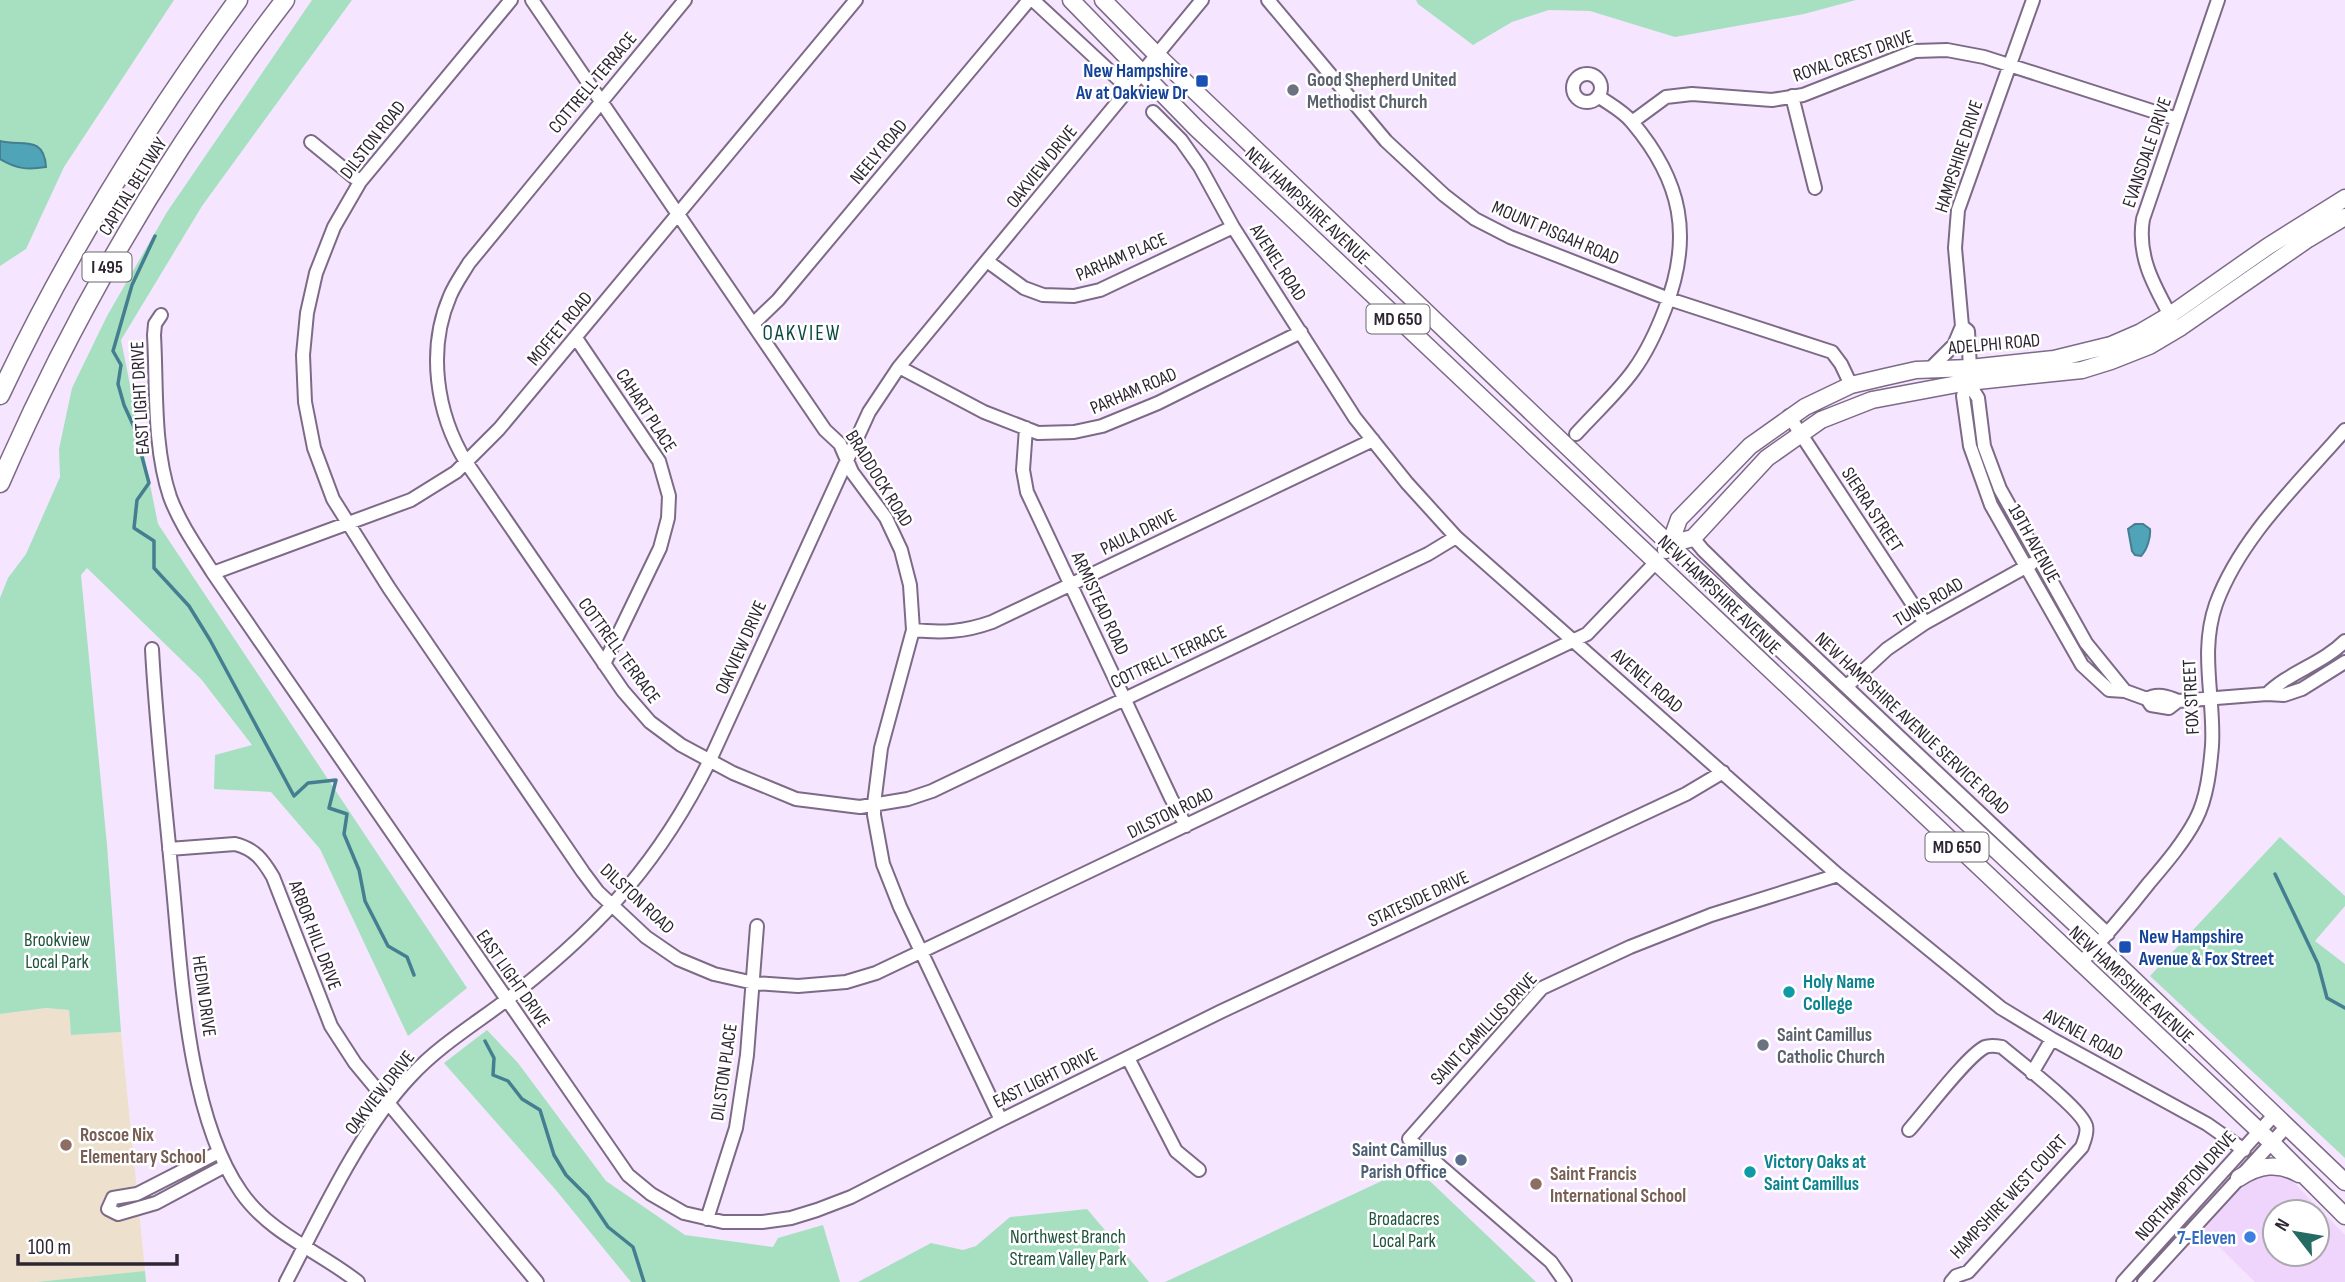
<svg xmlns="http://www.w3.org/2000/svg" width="2345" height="1282" font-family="'Sofia Sans Condensed',sans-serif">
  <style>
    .built { fill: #efd5fc; fill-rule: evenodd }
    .education { fill: #ede0cd }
    .green { fill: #a6e0c0 }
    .water { fill: #4fa4b8; stroke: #457e90; stroke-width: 2 }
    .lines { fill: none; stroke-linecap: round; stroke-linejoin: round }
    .stream { stroke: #457e90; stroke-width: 3.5 }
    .minor-casing { stroke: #7d6a87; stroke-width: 16 }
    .major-casing { stroke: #7d6a87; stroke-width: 19 }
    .highway-casing { stroke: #7d6a87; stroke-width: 21 }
    .minor { stroke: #fff; stroke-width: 12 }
    .major { stroke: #fff; stroke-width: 16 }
    .highway { stroke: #fff; stroke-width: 18 }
    .transit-dot { fill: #1a4fb4; stroke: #fff; stroke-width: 2.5 }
    .worship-dot { fill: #6b7280; stroke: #fff; stroke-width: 2.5 }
    .culture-dot { fill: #0f9aa8; stroke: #fff; stroke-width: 2.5 }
    .education-dot { fill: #8d6e63; stroke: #fff; stroke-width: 2.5 }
    .service-dot { fill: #5c6f8a; stroke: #fff; stroke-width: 2.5 }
    .shop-dot { fill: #3f7fe0; stroke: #fff; stroke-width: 2.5 }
    .labels { text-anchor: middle; stroke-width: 5; stroke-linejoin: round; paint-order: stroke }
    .shield { fill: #fff; stroke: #6d6770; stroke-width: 2 }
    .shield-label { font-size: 18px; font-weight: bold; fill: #2e2632 }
    .street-label { font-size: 19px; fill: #2e2632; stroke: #fff }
    .transit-label { font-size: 19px; font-weight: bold; fill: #164399; stroke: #fff; text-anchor: end }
    .worship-label { font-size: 19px; font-weight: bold; fill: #5b616d; stroke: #fff; text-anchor: start }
    .park-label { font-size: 19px; fill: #1f533b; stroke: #fff }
    .culture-label { font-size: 19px; font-weight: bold; fill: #0d838f; stroke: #fff; text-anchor: start }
    .education-label { font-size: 19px; font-weight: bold; fill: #785e54; stroke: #fff; text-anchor: start }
    .service-label { font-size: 19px; font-weight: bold; fill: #4e5e75; stroke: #fff; text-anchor: end }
    .shop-label { font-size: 19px; font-weight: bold; fill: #366cbe; stroke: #fff; text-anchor: end }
    .neighbourhood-label { font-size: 21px; letter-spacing: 2px; fill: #0b4942; stroke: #fff }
  </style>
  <rect width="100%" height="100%" fill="#f6e5ff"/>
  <!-- built -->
  <path class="built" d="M 2271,1173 L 2288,1177 L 2345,1235 L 2345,1282 L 2255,1282 L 2202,1230 L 2238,1188 L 2257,1177 ZM 2275,1212 L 2317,1212 L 2317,1254 L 2275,1254 Z"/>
  <!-- education -->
  <path class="education" d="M 46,1008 L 69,1010 L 71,1035 L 121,1032 L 145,1271 L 36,1282 L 0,1282 L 0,1014 Z"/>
  <!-- green -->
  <path class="green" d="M 0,0 L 174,0 L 64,167 L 26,249 L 0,266 Z
    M 312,0 L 352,0 L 202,206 L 121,340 L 158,524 L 467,988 L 408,1036 L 320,849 L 271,792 L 214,789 L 215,755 L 252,745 L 201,679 L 87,568 L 81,575 L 107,845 L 121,1032 L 71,1035 L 69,1010 L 46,1008 L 0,1014 L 0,598 L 8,578 L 26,554 L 60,477 L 59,449 L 72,388 L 107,316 L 167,212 Z
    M 1416,0 L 1856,0 L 1804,14 L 1675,37 L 1590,11 L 1549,10 L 1512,22 L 1473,45 L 1418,4 Z
    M 2280,837 L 2345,896 L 2345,906 L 2315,941 L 2345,964 L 2345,1158 L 2150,976 Z
    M 487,1030 L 518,1063 L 606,1181 L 685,1235 L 773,1247 L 778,1238 L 823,1225 L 840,1282 L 631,1282 L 555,1189 L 444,1063 Z
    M 1414,1166 L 1536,1282 L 1165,1282 Z
    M 1087,1209 L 1149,1282 L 858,1282 L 931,1243 L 963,1250 L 976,1246 L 1010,1217 Z
    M 145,1271 L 146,1282 L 36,1282 Z"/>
  <!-- water -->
  <path class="water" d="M 0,141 C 21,147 44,134 46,167 C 27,170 17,169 0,159 Z
    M 2135,524 L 2143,524 L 2150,529 C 2151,537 2147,550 2141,556 L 2135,555 L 2132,551 L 2128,529 Z"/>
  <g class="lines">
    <!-- stream -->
    <path class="stream" d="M 155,236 L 132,285 L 113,351 L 121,365 L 118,384 L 124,405 L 134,427 L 149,483 L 137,500 L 134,528 L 154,541 L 154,568 L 189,606 L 210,640 L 294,796 L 308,783 L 336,780 L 329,808 L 347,814 L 344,834 L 359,870 L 365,901 L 388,946 L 407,957 L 414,975
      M 2275,874 L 2318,964 L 2327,998 L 2345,1008
      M 485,1041 L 494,1058 L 493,1075 L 508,1081 L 522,1099 L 540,1110 L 554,1155 L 566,1175 L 588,1197 L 608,1227 L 633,1247 L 644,1282"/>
    <defs>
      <path id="minor" d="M 511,0 L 360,182 L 334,227 L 316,273 L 307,313 L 303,355 L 305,402 L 314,448 L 333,499 L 389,588 L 583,872 L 598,892 L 646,937 L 678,959 L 714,974 L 754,983 L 798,986 L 846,982 L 876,973 L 1587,634 L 1656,562
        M 532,0 L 825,430 L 840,444 L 852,472 L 886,518 L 901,550 L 910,585 L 913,630 L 881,748 L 874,804 L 874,815 L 883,864 L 900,907 L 1001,1120
        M 685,0 L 469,263 C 463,273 455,284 450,296 C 427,349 436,413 466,462 L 623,691 L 650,722 L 681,745 L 733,773 L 796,799 L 860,807 L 908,799 L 932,791 L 1428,554 L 1456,537
        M 1033,0 L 1129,89
        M 1268,0 L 1386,141 L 1444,195 L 1475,219 L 1510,237 L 1669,299 L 1832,352 L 1841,364 L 1851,385
        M 2033,0 L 1958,210 L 1955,248 L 1962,326 L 1968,331 L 1970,368 L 1963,396 L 1970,446 L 1991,505 L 2082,665 L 2109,690 L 2125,691 L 2147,699 L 2151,705 L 2169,708 L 2178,701
        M1573 88a14 14 0 1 1 28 0a14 14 0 1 1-28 0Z
        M 1792,96 L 1815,188
        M 1153,112 L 1181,140 L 1200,167 L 1233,227 L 1355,418 L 1407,483 L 1456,537 L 1838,875 L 2001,1008 L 2052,1039 L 2207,1124 L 2244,1150
        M 1632,122 L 1666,97 L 1692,94 L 1772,100 L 1803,95 L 1915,51 L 1947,50 L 1984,57 L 2177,119
        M 311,142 L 360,182
        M 987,261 L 1024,288 L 1043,295 L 1074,296 L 1100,290 L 1233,227
        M 161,315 L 155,324 L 154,335 C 157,388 153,446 170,497 C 180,524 198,549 213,573 L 628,1175 L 651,1194 L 684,1213 L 723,1222 L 762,1222 L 791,1218 L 817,1210 L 851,1197 L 1001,1120 L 1220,1012 L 1686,794 L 1723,772
        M 2170,315 C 2153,284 2137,255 2143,219 L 2218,0
        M 753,324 L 778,300 L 1029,0
        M 576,338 L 659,461 L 669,496 L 668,518 L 660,548 L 604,664
        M 899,367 L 984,412 L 1038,433 L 1074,432 L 1102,426 L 1158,403 L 1301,332
        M 1929,370 L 1954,345 L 1962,326
        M 1968,382 L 1978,398 L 1984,446 L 2000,489 L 2086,643 L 2125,691
        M 1789,416 L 1925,623
        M 1026,428 L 1023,470 L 1027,492 L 1171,798 L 1186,826
        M 1576,434 C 1595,413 1617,393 1633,371 C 1647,352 1657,330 1665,309 C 1693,237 1682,181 1632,122 C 1623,111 1609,104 1598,96
        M 1693,538 L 1703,550 L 1746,592 L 2108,934
        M 213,573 L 411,500 L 456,472 L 499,429 L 856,0
        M 913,630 C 942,633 964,632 992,622 L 1373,440
        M 152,649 C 156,725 165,801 172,877 C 181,969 187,1115 241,1192 C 270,1234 319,1251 358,1282
        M 1847,686 L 1887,649 L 1925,623 L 2031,564
        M 2267,694 C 2289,672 2322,664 2345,641
        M 2147,699 C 2157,693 2167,696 2178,701 L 2267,694 L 2284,695 L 2302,689 L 2345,662
        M 169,849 L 235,844 C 255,849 263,860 273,877 L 331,1026 L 355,1063 L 537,1282
        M 2080,964 C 2104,938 2127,911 2149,883 C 2166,863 2184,842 2196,819 C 2207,798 2210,769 2212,746 C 2215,698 2199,653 2216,604 C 2241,536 2299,483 2345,430
        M 1128,1058 L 1176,1151 L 1199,1170
        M 2032,1073 L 2052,1039
        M 1909,1130 C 1925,1112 1967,1056 1985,1047 C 1990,1045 1997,1046 2002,1047 C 2018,1061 2082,1109 2086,1126 C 2088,1133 2084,1141 2082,1147 L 1968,1272 L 1956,1276 L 1951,1282
        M 219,1152 L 137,1194 L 113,1198 L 108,1209 L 118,1214 L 156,1203 L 225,1166
        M 707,1219 L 736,1128 L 747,1055 L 757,926
        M 286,1282 C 320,1217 360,1130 410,1077 C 441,1043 482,1020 518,991 C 604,923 661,859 710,760 L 869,412 L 899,367 L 1202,0
        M 1565,1282 L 1551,1262 L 1409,1139 L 1542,988 L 1630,947 L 1711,915 L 1838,875
        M 2123,1282 L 2275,1114
        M 2144,1282 L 2287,1126"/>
      <path id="major" d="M 1071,0 L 1196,128 L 2272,1143 L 2345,1216
        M 1103,0 L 1157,55 L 1687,561 L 2084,932 L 2345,1182
        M 1670,544 L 1693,538 L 1767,458 L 1821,420 L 1872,400 L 1968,382 L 2082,370 L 2111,361 L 2149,346 L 2181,327 L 2308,239 L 2345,217
        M 1666,550 L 1670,544 L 1679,519 L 1750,446 L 1805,407 L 1851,385 L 1885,377 L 1916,370 L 1970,368 L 2054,359 L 2111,345 L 2141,332 L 2170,315 L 2267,247 L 2345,198
        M 2239,1178 C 2259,1165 2278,1162 2299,1174"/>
      <path id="highway" d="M 0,395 C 65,256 147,124 238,0
        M 0,483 C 75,310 170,149 285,0"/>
    </defs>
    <!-- minor casing -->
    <use href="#minor" class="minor-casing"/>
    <!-- major casing -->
    <use href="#major" class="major-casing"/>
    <!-- highway casing -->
    <use href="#highway" class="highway-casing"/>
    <!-- minor -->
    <use href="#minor" class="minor"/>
    <!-- major -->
    <use href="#major" class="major"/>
    <!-- highway -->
    <use href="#highway" class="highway"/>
  </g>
  <!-- markers -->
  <g class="transit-dot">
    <rect x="1195" y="74" width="14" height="14" rx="3.5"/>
    <rect x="2118" y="940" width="14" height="14" rx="3.5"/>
  </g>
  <g class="worship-dot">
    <circle cx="1293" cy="90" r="7"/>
    <circle cx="1763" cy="1045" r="7"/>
  </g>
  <g class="culture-dot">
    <circle cx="1789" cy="992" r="7"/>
    <circle cx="1750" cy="1172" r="7"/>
  </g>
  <g class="education-dot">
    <circle cx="66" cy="1145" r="7"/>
    <circle cx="1536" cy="1184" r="7"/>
  </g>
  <circle class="service-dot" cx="1461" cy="1160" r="7"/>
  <circle class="shop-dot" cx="2250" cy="1237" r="7"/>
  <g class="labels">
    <!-- shield labels -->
    <g class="shield">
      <rect x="82.5" y="252.5" width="49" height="29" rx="5"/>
      <rect x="1366.5" y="304.5" width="63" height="29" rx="5"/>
      <rect x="1925.5" y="832.5" width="63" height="29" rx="5"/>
    </g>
    <g class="shield-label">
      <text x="107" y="273">I 495</text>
      <text x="1398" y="325">MD 650</text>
      <text x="1957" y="853">MD 650</text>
    </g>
    <!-- street labels -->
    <g class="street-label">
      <text transform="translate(1853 55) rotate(-19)" y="7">ROYAL CREST DRIVE</text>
      <text transform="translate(592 82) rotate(-50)" y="7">COTTRELL TERRACE</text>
      <text transform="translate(372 139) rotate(-52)" y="7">DILSTON ROAD</text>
      <text transform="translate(878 151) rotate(-50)" y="7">NEELY ROAD</text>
      <text transform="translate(2146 152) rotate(-71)" y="7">EVANSDALE DRIVE</text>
      <text transform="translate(1958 156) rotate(-72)" y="7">HAMPSHIRE DRIVE</text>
      <text transform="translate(1041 166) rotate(-51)" y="7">OAKVIEW DRIVE</text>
      <text transform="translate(132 186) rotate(-58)" y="7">CAPITAL BELTWAY</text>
      <text transform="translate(1308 205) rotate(43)" y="7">NEW HAMPSHIRE AVENUE</text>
      <text transform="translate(1556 232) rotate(23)" y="7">MOUNT PISGAH ROAD</text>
      <text transform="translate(1121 256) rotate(-23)" y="7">PARHAM PLACE</text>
      <text transform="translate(1279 262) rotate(57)" y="7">AVENEL ROAD</text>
      <text transform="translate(559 328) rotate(-50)" y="7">MOFFET ROAD</text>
      <text transform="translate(1994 343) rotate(-5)" y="7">ADELPHI ROAD</text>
      <text transform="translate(1133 390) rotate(-23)" y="7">PARHAM ROAD</text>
      <text transform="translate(139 398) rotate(-93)" y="7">EAST LIGHT DRIVE</text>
      <text transform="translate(647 410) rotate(57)" y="7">CAHART PLACE</text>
      <text transform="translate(880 478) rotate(58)" y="7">BRADDOCK ROAD</text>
      <text transform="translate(1873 509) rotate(57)" y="7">SIERRA STREET</text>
      <text transform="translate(1138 531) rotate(-26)" y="7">PAULA DRIVE</text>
      <text transform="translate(2035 543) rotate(61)" y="7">19TH AVENUE</text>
      <text transform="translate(1720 594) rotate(44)" y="7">NEW HAMPSHIRE AVENUE</text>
      <text transform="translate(1928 601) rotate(-31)" y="7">TUNIS ROAD</text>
      <text transform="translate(1101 603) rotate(65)" y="7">ARMISTEAD ROAD</text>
      <text transform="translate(740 647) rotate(-66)" y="7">OAKVIEW DRIVE</text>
      <text transform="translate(620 650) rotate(54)" y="7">COTTRELL TERRACE</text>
      <text transform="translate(1168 656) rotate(-25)" y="7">COTTRELL TERRACE</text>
      <text transform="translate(1648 680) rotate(41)" y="7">AVENEL ROAD</text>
      <text transform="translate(2190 697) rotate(-93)" y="7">FOX STREET</text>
      <text transform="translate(1913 723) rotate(43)" y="7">NEW HAMPSHIRE AVENUE SERVICE ROAD</text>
      <text transform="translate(1170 812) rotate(-26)" y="7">DILSTON ROAD</text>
      <text transform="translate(638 898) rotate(43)" y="7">DILSTON ROAD</text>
      <text transform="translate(1418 898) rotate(-25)" y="7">STATESIDE DRIVE</text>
      <text transform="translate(316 935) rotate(69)" y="7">ARBOR HILL DRIVE</text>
      <text transform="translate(514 978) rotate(55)" y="7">EAST LIGHT DRIVE</text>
      <text transform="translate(2132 984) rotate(43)" y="7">NEW HAMPSHIRE AVENUE</text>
      <text transform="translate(205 996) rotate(82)" y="7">HEDIN DRIVE</text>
      <text transform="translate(1483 1028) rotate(-47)" y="7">SAINT CAMILLUS DRIVE</text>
      <text transform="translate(2084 1034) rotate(29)" y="7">AVENEL ROAD</text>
      <text transform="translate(723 1072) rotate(-82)" y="7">DILSTON PLACE</text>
      <text transform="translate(1045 1077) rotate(-26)" y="7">EAST LIGHT DRIVE</text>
      <text transform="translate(379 1092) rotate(-52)" y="7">OAKVIEW DRIVE</text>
      <text transform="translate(2185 1185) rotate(-48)" y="7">NORTHAMPTON DRIVE</text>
      <text transform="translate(2008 1196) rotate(-47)" y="7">HAMPSHIRE WEST COURT</text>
    </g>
    <!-- transit labels -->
    <g class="transit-label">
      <text x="1188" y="77">New Hampshire<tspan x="1188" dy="22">Av at Oakview Dr</tspan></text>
      <text x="2139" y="943" text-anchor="start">New Hampshire<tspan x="2139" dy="22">Avenue &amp; Fox Street</tspan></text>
    </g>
    <!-- worship labels -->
    <g class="worship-label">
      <text x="1307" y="86">Good Shepherd United<tspan x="1307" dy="22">Methodist Church</tspan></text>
      <text x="1777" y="1041">Saint Camillus<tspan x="1777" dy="22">Catholic Church</tspan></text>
    </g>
    <!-- park labels -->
    <g class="park-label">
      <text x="57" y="946">Brookview<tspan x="57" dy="22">Local Park</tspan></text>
      <text x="1404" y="1225">Broadacres<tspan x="1404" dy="22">Local Park</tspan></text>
      <text x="1068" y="1243">Northwest Branch<tspan x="1068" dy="22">Stream Valley Park</tspan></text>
    </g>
    <!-- culture labels -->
    <g class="culture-label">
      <text x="1803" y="988">Holy Name<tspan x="1803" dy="22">College</tspan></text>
      <text x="1764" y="1168">Victory Oaks at<tspan x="1764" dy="22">Saint Camillus</tspan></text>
    </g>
    <!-- education labels -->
    <g class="education-label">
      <text x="80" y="1141">Roscoe Nix<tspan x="80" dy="22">Elementary School</tspan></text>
      <text x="1550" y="1180">Saint Francis<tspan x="1550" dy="22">International School</tspan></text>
    </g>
    <!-- service labels -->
    <g class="service-label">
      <text x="1447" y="1156">Saint Camillus<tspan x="1447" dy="22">Parish Office</tspan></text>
    </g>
    <!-- shop labels -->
    <g class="shop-label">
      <text x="2236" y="1244">7-Eleven</text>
    </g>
    <!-- neighbourhood labels -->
    <g class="neighbourhood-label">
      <text x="802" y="340">OAKVIEW</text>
    </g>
  </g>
  <!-- north arrow -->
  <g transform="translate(2296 1233) rotate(301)"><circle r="33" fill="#ffffff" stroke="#aba8ad" stroke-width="2"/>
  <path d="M0-5L12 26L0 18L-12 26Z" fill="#246c63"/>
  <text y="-10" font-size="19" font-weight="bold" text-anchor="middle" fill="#2e2632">N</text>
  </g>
  <!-- scale -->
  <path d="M18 1254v10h159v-10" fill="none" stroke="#2e2632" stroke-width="3.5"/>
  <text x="28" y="1254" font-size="21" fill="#2e2632" stroke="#ffffff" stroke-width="5" paint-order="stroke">100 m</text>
</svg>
